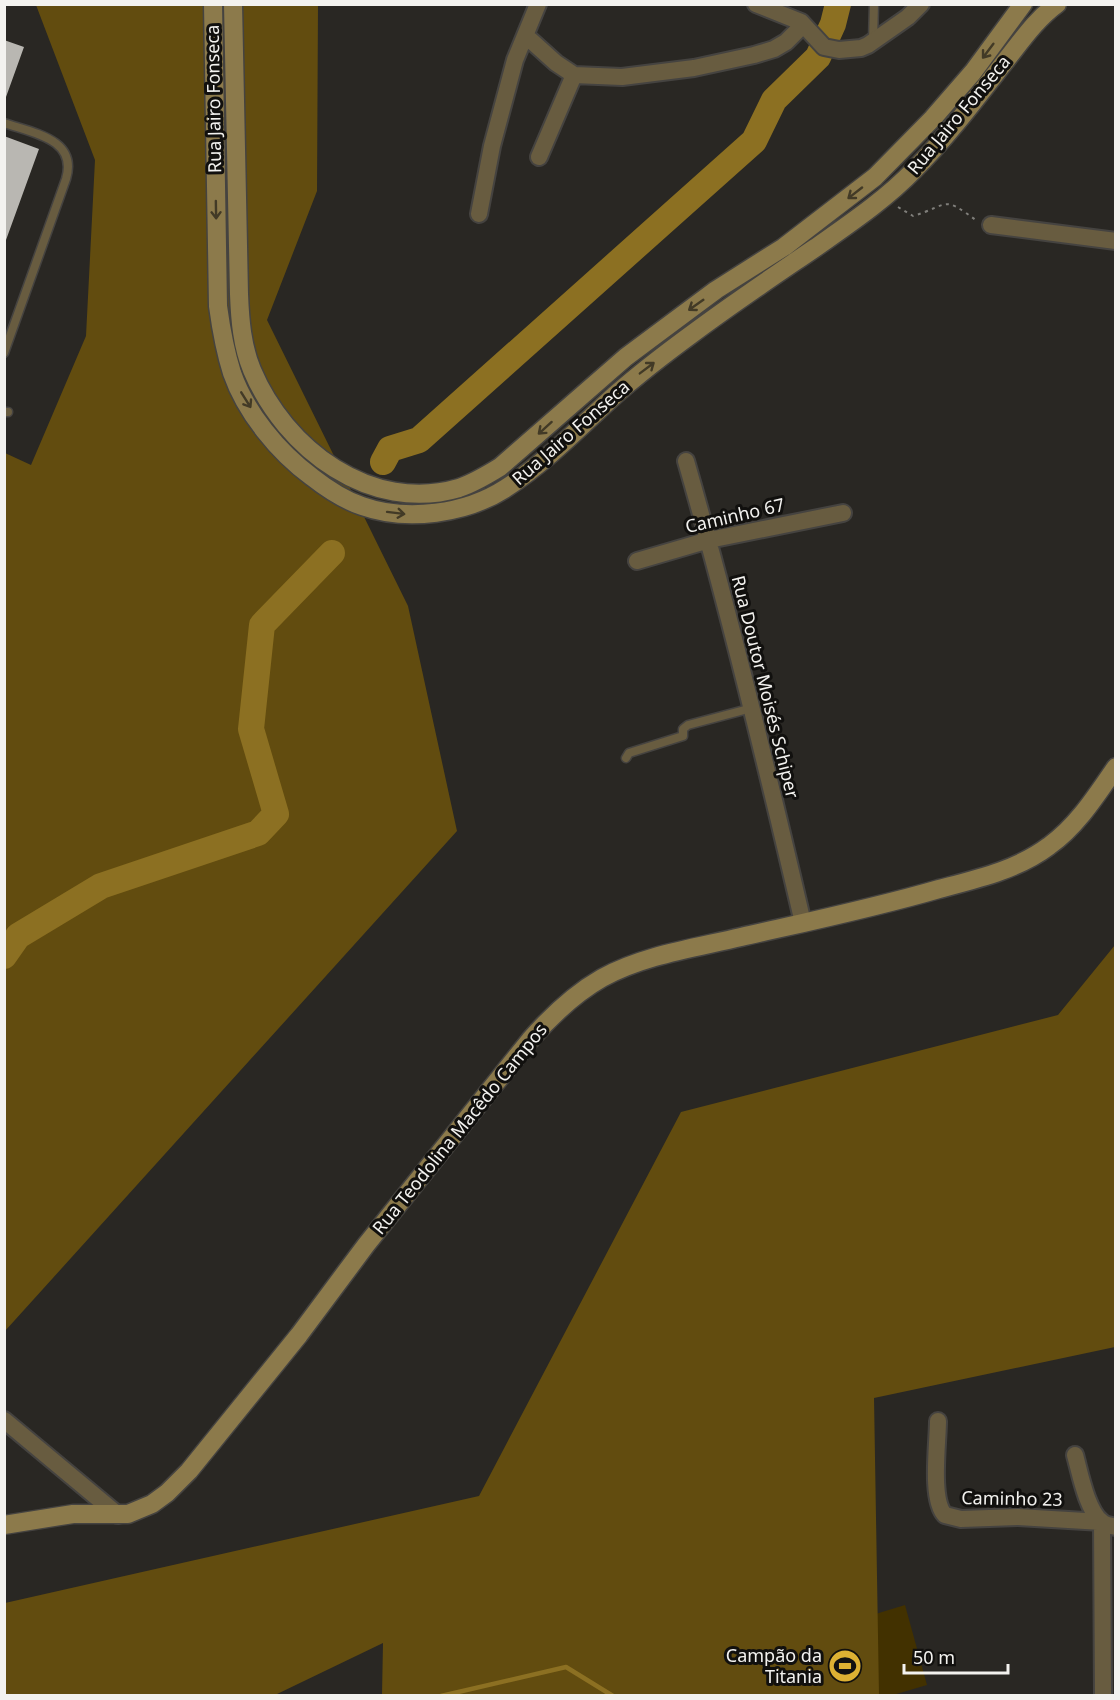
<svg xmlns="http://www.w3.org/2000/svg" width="1120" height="1700" font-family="'Noto Sans',sans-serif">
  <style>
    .green { fill: #423100 }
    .forest { fill: #624c0f }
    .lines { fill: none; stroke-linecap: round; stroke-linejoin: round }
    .stream { stroke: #8c7022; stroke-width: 4.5 }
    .river { stroke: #8c7022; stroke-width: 26 }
    .building { fill: #b9b7b2 }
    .lane-casing { stroke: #454340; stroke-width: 11 }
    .street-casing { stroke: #454340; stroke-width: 20 }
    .secondary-casing { stroke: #454340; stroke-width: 21 }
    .path { stroke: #7f7e7a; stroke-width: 2; stroke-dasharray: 3 4.5; stroke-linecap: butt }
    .lane { stroke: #685c40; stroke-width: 8 }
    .street { stroke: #685c40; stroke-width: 16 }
    .secondary { stroke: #8c7a4b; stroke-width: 18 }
    .oneway { stroke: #423a26 }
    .labels { text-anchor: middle; stroke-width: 6; stroke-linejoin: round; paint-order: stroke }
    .street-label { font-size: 18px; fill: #f3f2ef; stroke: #11100e }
    .poi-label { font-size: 18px; fill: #f3f2ef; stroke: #11100e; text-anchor: end }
  </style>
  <rect width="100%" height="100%" fill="#292723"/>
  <!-- green -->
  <path class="green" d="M 905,1605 L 927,1685 L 893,1695 L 776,1695 L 764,1648 Z"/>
  <!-- forest -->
  <path class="forest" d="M 36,5 L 318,5 L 317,191 L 267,320 L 408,606 L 457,831 L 5,1331 L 5,453 L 31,465 L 86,336 L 95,160 Z
    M 1115,945 L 1115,1347 L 874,1398 L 879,1695 L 382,1695 L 383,1643 L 275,1695 L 5,1695 L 5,1603 L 479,1496 L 681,1112 L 1058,1015 Z"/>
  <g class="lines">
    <!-- stream -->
    <path class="stream" d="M 441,1696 L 566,1667 L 613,1696"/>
    <!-- river -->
    <path class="river" d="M 383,462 L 390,449 L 419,440 L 754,141 L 774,100 L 818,57 L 833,24 L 838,4
      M 4,956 L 18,936 L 101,886 L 258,833 L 276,814 L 251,729 L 262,625 L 332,553"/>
  </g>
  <!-- building -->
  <path class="building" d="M 4,40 L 24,47 L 6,97 L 4,97 Z
    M 4,136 L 39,149 L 6,240 L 4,240 Z"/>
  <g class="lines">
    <defs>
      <path id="lane" d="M 873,41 L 874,4
        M 4,123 C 33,133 78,139 66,179 L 4,353
        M 4,412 L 8,412
        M 626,758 L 629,753 L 683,736 L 683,729 L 688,725 L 752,708"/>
      <path id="street" d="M 756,4 L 801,22 L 824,47 L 839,50 L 861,48 L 868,45 L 908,17 L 921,4
        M 526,36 L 556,63 L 574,75 L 622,77 L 694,68 L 754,55 L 774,49 L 786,42 L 797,31 L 801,22
        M 539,157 L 574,75
        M 479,214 L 492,146 L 515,60 L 538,4
        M 991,225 L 1116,241
        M 686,461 C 730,614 767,768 803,923
        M 637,561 L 709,540 L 843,513
        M 4,1420 L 118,1515
        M 938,1421 C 938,1443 930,1500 945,1515 L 961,1519 L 1018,1517 L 1102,1522 L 1103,1696
        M 1075,1455 C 1080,1473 1087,1511 1102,1522 C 1105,1525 1112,1526 1116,1527"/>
      <path id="secondary" d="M 213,4 L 218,306 C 221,328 225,351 232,373 C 246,413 278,452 312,477 C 326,488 344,500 362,506 C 407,522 466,514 506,488 C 546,462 580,427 615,395 C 640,373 666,353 692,334 C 732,304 774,276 815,248 C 849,224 885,200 914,170 C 947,137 975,100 1003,64 C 1020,43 1035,20 1057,4
        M 233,4 L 239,294 C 240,320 242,346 252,370 C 285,449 371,514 459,488 C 474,483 487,475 500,467 L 626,357 L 716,290 L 784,247 L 875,177 L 933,118 L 973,72 L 1023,4
        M 4,1525 L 73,1514 L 128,1514 L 152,1504 L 167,1493 L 189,1471 L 299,1335 L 366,1245 L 530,1040 C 551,1016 574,994 602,978 C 644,955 695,948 741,937 C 807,922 874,908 939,889 C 977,879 1017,870 1049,846 C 1077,826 1096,796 1116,767"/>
    </defs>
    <!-- lane casing -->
    <use href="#lane" class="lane-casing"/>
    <!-- street casing -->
    <use href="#street" class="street-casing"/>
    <!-- secondary casing -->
    <use href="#secondary" class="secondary-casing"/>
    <!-- path -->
    <path class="path" d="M 898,207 L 913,216 C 950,205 941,194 977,221"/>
    <!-- lane -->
    <use href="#lane" class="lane"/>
    <!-- street -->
    <use href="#street" class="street"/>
    <!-- secondary -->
    <use href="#secondary" class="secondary"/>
  </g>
  <!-- one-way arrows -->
  <defs><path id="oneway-shaft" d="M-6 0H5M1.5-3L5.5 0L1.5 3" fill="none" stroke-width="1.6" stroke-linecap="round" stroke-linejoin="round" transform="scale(1.5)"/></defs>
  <g class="oneway">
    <use href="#oneway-shaft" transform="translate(988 51) rotate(127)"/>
    <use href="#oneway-shaft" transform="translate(855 193) rotate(142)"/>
    <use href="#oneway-shaft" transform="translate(216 210) rotate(89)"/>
    <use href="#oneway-shaft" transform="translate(696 305) rotate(145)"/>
    <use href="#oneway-shaft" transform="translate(647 368) rotate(-37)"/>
    <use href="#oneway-shaft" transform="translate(246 400) rotate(58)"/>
    <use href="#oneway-shaft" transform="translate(545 428) rotate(138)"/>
    <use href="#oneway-shaft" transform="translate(396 513) rotate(7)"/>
  </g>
  <!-- icons -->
  <defs>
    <symbol id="stadium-disc" viewBox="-11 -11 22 22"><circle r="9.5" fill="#ddb133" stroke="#11100e"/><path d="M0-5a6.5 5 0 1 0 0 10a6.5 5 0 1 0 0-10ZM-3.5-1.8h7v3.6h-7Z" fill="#111"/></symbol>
  </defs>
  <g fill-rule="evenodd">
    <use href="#stadium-disc" x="826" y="1647" width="38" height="38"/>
  </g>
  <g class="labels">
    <!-- street labels -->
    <g class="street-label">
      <text transform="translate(214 99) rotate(-91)" y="6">Rua Jairo Fonseca</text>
      <text transform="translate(959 115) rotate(-50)" y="6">Rua Jairo Fonseca</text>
      <text transform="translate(571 433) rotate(-41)" y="6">Rua Jairo Fonseca</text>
      <text transform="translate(735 516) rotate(-13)" y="6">Caminho 67</text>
      <text transform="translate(765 687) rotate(76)" y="6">Rua Doutor Moisés Schiper</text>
      <text transform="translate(460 1129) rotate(-51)" y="6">Rua Teodolina Macêdo Campos</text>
      <text transform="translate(1012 1499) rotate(1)" y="6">Caminho 23</text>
    </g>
    <!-- poi labels -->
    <g class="poi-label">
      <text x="822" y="1662">Campão da<tspan x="822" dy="21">Titania</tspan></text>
    </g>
  </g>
  <!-- border -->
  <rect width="1120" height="1700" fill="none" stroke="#f3f2ef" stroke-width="12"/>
  <!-- scale -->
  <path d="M904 1664v9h104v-9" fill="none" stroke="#f3f2ef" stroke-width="3"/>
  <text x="913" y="1664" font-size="18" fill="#f3f2ef" stroke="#11100e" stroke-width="4.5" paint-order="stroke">50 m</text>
</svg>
